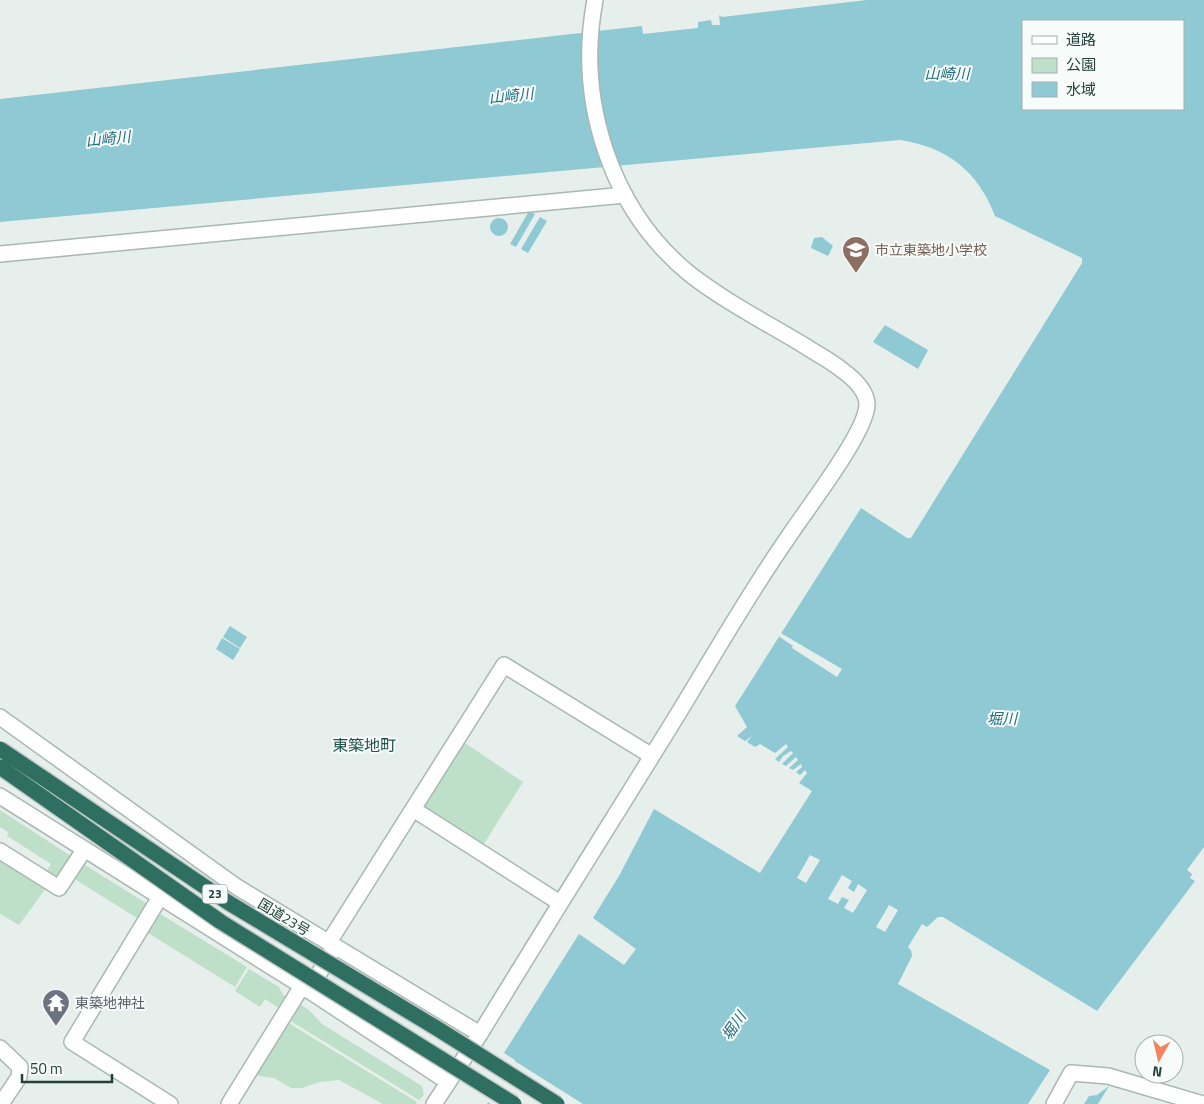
<svg xmlns="http://www.w3.org/2000/svg" width="1204" height="1104" font-family="'Titillium Web','Noto Sans JP',sans-serif">
  <style>
    .green { fill: #bfe0c8 }
    .water { fill: #8ec9d4; fill-rule: evenodd }
    .pier { fill: #e6efeb }
    .lines { fill: none; stroke-linecap: round; stroke-linejoin: round }
    .minor-casing { stroke: #a8b8b2; stroke-width: 18 }
    .minor { stroke: #fff; stroke-width: 15 }
    .highway-bridge-casing { stroke: #c2cac8; stroke-width: 18; stroke-linecap: butt }
    .highway-bridge { stroke: #2f6f62; stroke-width: 15 }
    .labels { text-anchor: middle; stroke-width: 4; stroke-linejoin: round; paint-order: stroke }
    .shield { fill: #f7fbf9; stroke: #637a73; stroke-width: 1 }
    .shield-label { font-size: 12px; font-weight: bold; fill: #24423a }
    .education-label { font-size: 14px; fill: #785e54; stroke: #f7fbf9; text-anchor: start }
    .street-label { font-size: 14px; fill: #24423a; stroke: #f7fbf9 }
    .worship-label { font-size: 14px; fill: #5b616d; stroke: #f7fbf9; text-anchor: start }
    .water-label { font-size: 15px; font-style: italic; fill: #1c6f80; stroke: #f7fbf9 }
    .quarter-label { font-size: 16px; fill: #1f5548; stroke: #f7fbf9 }
  </style>
  <rect width="100%" height="100%" fill="#e6efeb"/>
  <!-- green -->
  <path class="green" d="M 462,741 L 523,782 L 482,847 L 419,807 Z
    M 0,810 L 74,858 L 60,880 L 44,875 L 51,864 L 7,836 L 8,832 L 0,827 Z
    M 0,857 L 46,888 L 19,925 L 0,914 Z
    M 82,863 L 149,905 L 140,920 L 73,878 Z
    M 157,912 L 247,967 L 235,987 L 145,931 Z
    M 249,969 L 279,987 L 283,995 L 288,997 L 280,1009 L 265,999 L 260,1007 L 235,991 Z
    M 299,1003 L 311,1012 L 322,1024 L 422,1086 L 424,1095 L 419,1100 L 289,1020 Z
    M 287,1022 L 417,1102 L 416,1104 L 383,1104 L 339,1080 L 320,1082 L 302,1088 L 291,1088 L 274,1078 L 252,1075 Z"/>
  <!-- water -->
  <path class="water" d="M 867,0 L 1204,0 L 1204,847 L 1187,870 L 1192,874 L 1190,878 L 1195,881 L 1097,1011 L 943,917 L 938,917 L 927,927 L 922,924 L 908,947 L 911,950 L 912,956 L 898,984 L 1050,1070 L 1028,1104 L 487,1104 L 515,1060 L 504,1053 L 579,934 L 624,965 L 636,949 L 593,918 L 619,876 L 654,809 L 760,873 L 812,791 L 799,783 L 807,773 L 805,770 L 800,775 L 796,772 L 802,767 L 801,764 L 793,770 L 789,768 L 798,760 L 796,757 L 786,766 L 782,764 L 793,753 L 791,751 L 783,756 L 779,762 L 775,759 L 788,747 L 786,744 L 775,753 L 760,744 L 755,747 L 747,742 L 752,736 L 745,741 L 737,736 L 747,727 L 735,706 L 861,508 L 907,538 L 911,538 L 1082,263 L 1082,258 L 995,216 C 978,171 947,147 900,140 L 0,222 L 0,99 L 642,26 L 643,34 L 698,28 L 698,22 L 711,20 L 712,25 L 720,25 L 719,15 L 722,17 ZM 1023,21 L 1183,21 L 1183,109 L 1023,109 ZM 810,855 L 820,860 L 806,883 L 797,878 ZM 842,875 L 852,881 L 848,888 L 854,892 L 858,884 L 867,890 L 853,913 L 844,908 L 849,900 L 842,897 L 838,904 L 828,899 ZM 889,905 L 898,910 L 885,932 L 876,927 Z
    M 529,211 L 535,214 L 516,247 L 510,244 Z
    M 540,217 L 547,221 L 528,253 L 521,249 Z
    M490 227a9 9 0 1 1 18 0a9 9 0 1 1-18 0Z
    M 822,237 L 833,246 L 828,256 L 811,248 L 814,238 Z
    M 885,325 L 928,350 L 918,369 L 873,342 Z
    M 230,626 L 247,637 L 240,648 L 223,637 Z
    M 222,638 L 240,649 L 233,660 L 216,649 Z
    M 1109,1086 L 1098,1104 L 1084,1104 L 1089,1096 L 1097,1095 Z"/>
  <!-- pier -->
  <path class="pier" d="M 779,632 L 842,669 L 837,677 L 792,648 L 793,646 L 777,635 Z
    M 502,1053 L 583,1104 L 491,1104 L 486,1101 L 512,1060 Z"/>
  <g class="lines">
    <defs>
      <path id="minor" d="M 0,254 L 625,195
        M 0,717 L 237,887 L 480,1034
        M 0,796 L 302,986 L 448,1082
        M 413,809 L 560,903
        M 0,851 L 59,888 L 84,850
        M 160,897 L 72,1042 L 170,1104
        M 329,942 L 504,665 L 652,756
        M 309,991 L 332,951
        M 0,1048 L 20,1067 L 19,1077 L 1,1104
        M 229,1104 L 302,986
        M 434,1104 L 480,1034 C 545,927 612,821 678,714 C 714,655 749,593 789,536 C 806,510 866,433 867,405 C 867,391 853,378 842,370 C 831,361 817,354 805,346 C 767,323 726,302 691,275 C 610,210 576,100 595,0
        M 1054,1104 L 1071,1073 L 1108,1076 L 1203,1104"/>
    </defs>
    <!-- minor casing -->
    <use href="#minor" class="minor-casing"/>
    <!-- minor -->
    <use href="#minor" class="minor"/>
    <defs>
      <path id="highway-bridge" d="M 0,749 L 229,903 L 438,1029 L 557,1104
        M 0,767 L 221,922 L 514,1104"/>
    </defs>
    <!-- highway-bridge casing -->
    <use href="#highway-bridge" class="highway-bridge-casing"/>
    <!-- highway-bridge -->
    <use href="#highway-bridge" class="highway-bridge"/>
  </g>
  <!-- icons -->
  <defs>
    <symbol id="school-pin" viewBox="-11 -11 22 30"><path d="M0 17L-7.5 6A9.5 9.5 0 1 1 7.5 6Z" fill="#8d6e63" stroke="#f7fbf9"/><path d="M0-5L7-2L0 1L-7-2ZM-4 1L0 2.5L4 1V4Q0 6-4 4Z" fill="#fff"/></symbol>
    <symbol id="temple-pin" viewBox="-11 -11 22 30"><path d="M0 17L-7.5 6A9.5 9.5 0 1 1 7.5 6Z" fill="#6b7280" stroke="#f7fbf9"/><path d="M0-6L5-2H3V0L6.5 2.5H4V6H1.5V3h-3V6H-4V2.5H-6.5L-3 0V-2H-5Z" fill="#fff"/></symbol>
  </defs>
  <g fill-rule="evenodd">
    <use href="#school-pin" x="840" y="234" width="32" height="43"/>
    <use href="#temple-pin" x="40" y="987" width="32" height="43"/>
  </g>
  <g class="labels">
    <!-- shield labels -->
    <rect class="shield" x="202.5" y="884.5" width="25" height="19" rx="4"/>
    <g class="shield-label">
      <text x="215" y="898">23</text>
    </g>
    <!-- education labels -->
    <g class="education-label">
      <text x="875" y="255">市立東築地小学校</text>
    </g>
    <!-- street labels -->
    <g class="street-label">
      <text transform="translate(284 917) rotate(31)" y="5">国道23号</text>
    </g>
    <!-- worship labels -->
    <g class="worship-label">
      <text x="75" y="1008">東築地神社</text>
    </g>
    <!-- water labels -->
    <g class="water-label">
      <text x="947" y="79">山崎川</text>
      <text transform="translate(511 96) rotate(-6)" y="5">山崎川</text>
      <text transform="translate(108 139) rotate(-6)" y="5">山崎川</text>
      <text x="1002" y="724">堀川</text>
      <text transform="translate(734 1026) rotate(-55)" y="5">堀川</text>
    </g>
    <!-- quarter labels -->
    <g class="quarter-label">
      <text x="364" y="751">東築地町</text>
    </g>
  </g>
  <!-- legend -->
  <rect x="1022" y="20" width="162" height="90" fill="#f7fbf9" stroke="#a3b1ad"/>
  <rect x="1032" y="36" width="25" height="8" fill="#ffffff" stroke="#a3b1ad"/>
  <text x="1066" y="45" font-size="15" fill="#24423a">道路</text>
  <rect x="1032" y="58" width="25" height="15" fill="#bfe0c8" stroke="#a3b1ad"/>
  <text x="1066" y="70" font-size="15" fill="#24423a">公園</text>
  <rect x="1032" y="82" width="25" height="15" fill="#8ec9d4" stroke="#a3b1ad"/>
  <text x="1066" y="95" font-size="15" fill="#24423a">水域</text>
  <!-- north arrow -->
  <g transform="translate(1159 1059) rotate(188)"><circle r="24" fill="#f7fbf9" stroke="#a3b1ad"/>
  <path d="M0-4L9 19L0 12L-9 19Z" fill="#f4845f"/>
  <text y="-8" font-size="14" font-weight="bold" text-anchor="middle" fill="#24423a">N</text>
  </g>
  <!-- scale -->
  <path d="M22 1074v8h90v-8" fill="none" stroke="#24423a" stroke-width="2.5"/>
  <text x="30" y="1074" font-size="15" fill="#24423a" stroke="#f7fbf9" stroke-width="4" paint-order="stroke">50 m</text>
</svg>
